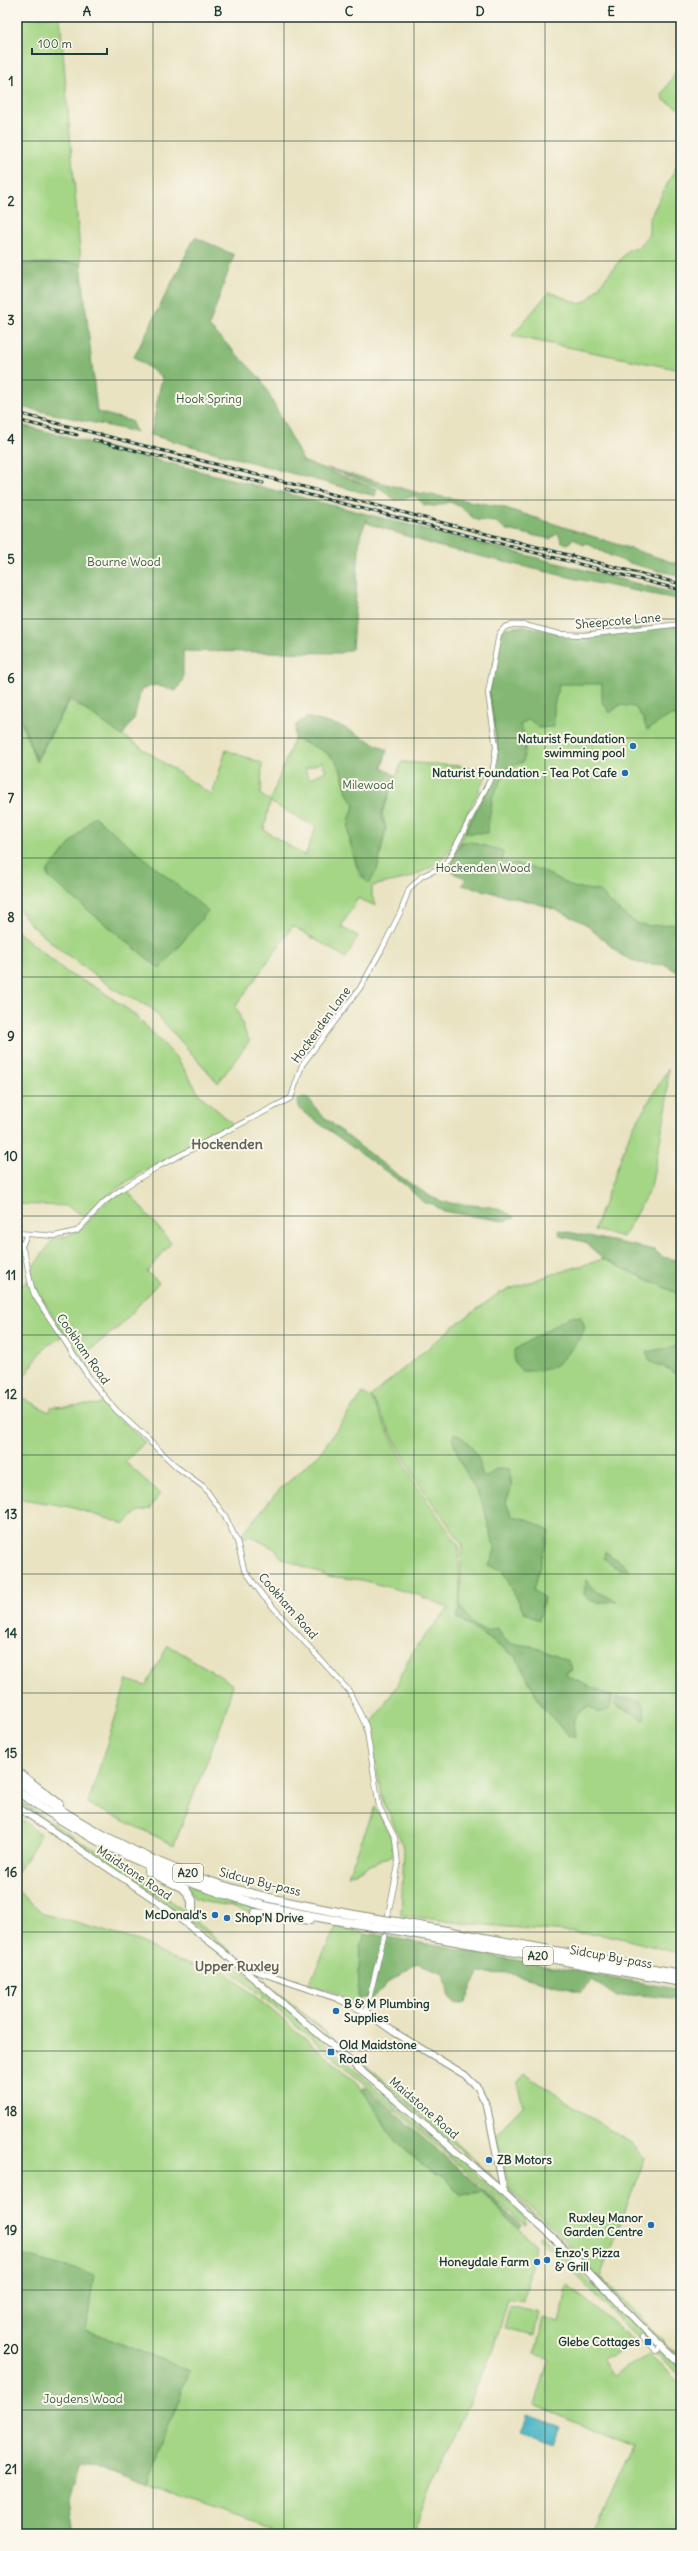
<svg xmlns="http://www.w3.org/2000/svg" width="698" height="2551" font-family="Delius,sans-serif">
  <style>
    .green { fill: #a4d686; stroke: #628a5d; fill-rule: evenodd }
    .forest { fill: #83b773; stroke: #517a54 }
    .water { fill: #48b4c4; stroke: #34787c }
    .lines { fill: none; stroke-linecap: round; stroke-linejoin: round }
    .street-casing { stroke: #84907b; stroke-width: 6 }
    .secondary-casing { stroke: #84907b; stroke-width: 8 }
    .highway-casing { stroke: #84907b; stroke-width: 10 }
    .street { stroke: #fff; stroke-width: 4.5 }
    .secondary { stroke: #fff; stroke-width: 6 }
    .highway { stroke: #fff; stroke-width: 8 }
    .rail-casing { stroke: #1f3d34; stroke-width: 3 }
    .rail { stroke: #fbf7ec; stroke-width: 1.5; stroke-dasharray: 4.5; stroke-linecap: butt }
    .highway-bridge-casing { stroke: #84907b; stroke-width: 10; stroke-linecap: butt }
    .highway-bridge { stroke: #fff; stroke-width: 8 }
    .grid { fill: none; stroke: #1f3d34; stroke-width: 1; stroke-opacity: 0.55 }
    .poi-dot { fill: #1f6fb2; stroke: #fbf7ec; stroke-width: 1.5 }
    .labels { text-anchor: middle; stroke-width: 4; stroke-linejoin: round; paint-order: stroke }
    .shield { fill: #fbf7ec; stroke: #61756b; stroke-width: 1 }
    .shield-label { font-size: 11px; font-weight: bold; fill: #1f3d34 }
    .park-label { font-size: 12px; fill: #3a5c44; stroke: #fbf7ec }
    .street-label { font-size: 12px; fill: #1f3d34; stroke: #fbf7ec }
    .poi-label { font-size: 12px; font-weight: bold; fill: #1f3d34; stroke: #fbf7ec; text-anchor: end }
    .quarter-label { font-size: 14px; font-weight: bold; fill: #626256; stroke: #fbf7ec }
    .neatline { fill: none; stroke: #1f3d34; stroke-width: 1.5 }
    .grid-label { font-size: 13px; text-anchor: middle; font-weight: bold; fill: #1f3d34 }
  </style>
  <rect width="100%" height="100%" fill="#fbf7ec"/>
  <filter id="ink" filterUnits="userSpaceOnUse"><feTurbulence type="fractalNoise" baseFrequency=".025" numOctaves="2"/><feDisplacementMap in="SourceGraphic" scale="8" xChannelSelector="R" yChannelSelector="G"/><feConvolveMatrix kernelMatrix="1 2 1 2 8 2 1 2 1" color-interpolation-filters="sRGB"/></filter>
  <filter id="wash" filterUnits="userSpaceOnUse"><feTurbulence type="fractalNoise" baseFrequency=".012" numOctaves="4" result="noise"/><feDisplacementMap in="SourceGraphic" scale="16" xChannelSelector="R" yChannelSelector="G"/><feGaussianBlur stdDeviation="0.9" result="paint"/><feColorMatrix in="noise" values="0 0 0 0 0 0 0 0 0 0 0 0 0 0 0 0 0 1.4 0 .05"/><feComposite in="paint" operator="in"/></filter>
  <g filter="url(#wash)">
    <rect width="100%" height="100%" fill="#e9e3c2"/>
    <!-- green -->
    <path class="green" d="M 17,17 L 60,17 L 81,263 L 17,263 Z
      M 681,62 L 681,110 L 664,100 L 662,95 Z
      M 681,158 L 681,370 L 512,336 L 549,292 L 580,304 L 588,300 L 629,249 L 637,248 L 649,234 L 649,219 Z
      M 681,625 L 681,955 L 455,874 L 448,868 L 470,819 L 493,777 L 497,763 L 497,747 L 488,693 L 500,635 L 559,635 Z
      M 70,700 L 212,795 L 226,750 L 262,763 L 261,795 L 270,801 L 294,739 C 313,746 336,752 342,774 C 346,786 345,795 355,804 L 349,824 L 356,865 L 361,877 L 377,870 L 386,828 L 382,813 L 402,762 L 490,768 L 449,850 L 438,864 L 409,878 L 372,886 L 372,896 L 376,906 L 358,898 L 341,927 L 358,936 L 346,958 L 293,926 L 236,1006 L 247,1037 L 250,1040 L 218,1083 L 151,1008 L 116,990 L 63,952 L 32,926 L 17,907 L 17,712 L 36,762 ZM 322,762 L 326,771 L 309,779 L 305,769 ZM 270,802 L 316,827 L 305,856 L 264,830 Z
      M 17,931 L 69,974 L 99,989 L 134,1014 L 177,1058 L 200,1095 L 234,1125 C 183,1152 124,1174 85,1217 L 67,1206 L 17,1204 Z
      M 668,1069 L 667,1105 L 651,1187 L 623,1237 L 594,1230 L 630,1133 Z
      M 125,1188 L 171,1243 L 147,1272 L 159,1282 L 120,1326 L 82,1356 L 89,1368 L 87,1373 L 31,1280 L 31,1270 L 53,1239 C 80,1236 85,1223 103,1205 C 110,1199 118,1194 125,1188 Z
      M 603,1259 L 681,1295 L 681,1954 L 613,1936 L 462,1923 L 401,1915 L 404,1848 L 381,1796 L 370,1726 L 397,1685 L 408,1660 L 418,1644 L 449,1608 L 418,1595 L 362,1580 L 327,1576 L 282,1558 L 275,1549 L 250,1536 L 237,1540 L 277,1492 L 319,1454 L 363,1393 L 371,1398 L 414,1482 L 459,1546 L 460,1611 L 462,1544 L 417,1481 L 371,1396 L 453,1327 L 499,1293 L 544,1277 Z
      M 28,1281 L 62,1337 L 45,1347 L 17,1387 L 17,1288 Z
      M 17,1395 L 49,1412 L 52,1407 L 102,1404 L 145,1442 L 125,1462 L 160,1493 L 150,1509 L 137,1512 L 125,1524 L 70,1507 L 17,1498 Z
      M 168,1645 L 233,1684 L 223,1720 L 174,1845 L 88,1804 L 127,1680 L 146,1686 Z
      M 17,1799 L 79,1841 L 130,1868 L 131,1874 L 156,1885 L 155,1890 L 187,1913 L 248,1966 L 146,1888 L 17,1802 Z
      M 375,1807 L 392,1839 L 393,1855 L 348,1875 Z
      M 17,1815 L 41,1835 L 17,1873 Z
      M 186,1885 L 262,1909 L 263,1911 L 248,1912 L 232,1906 L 199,1901 L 200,1899 L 197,1898 L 196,1900 Z
      M 17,1890 L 44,1914 L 139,1941 L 172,1959 L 192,1965 L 218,1965 L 358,2083 L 396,2142 L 431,2172 L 444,2177 L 461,2195 L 482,2193 L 535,2245 L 524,2302 L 508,2299 L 494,2349 L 430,2488 L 413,2534 L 275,2534 L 258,2524 L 179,2498 L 147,2483 L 187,2377 L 168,2362 L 86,2330 L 93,2274 L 17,2254 Z
      M 336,1927 L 366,1933 L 360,1947 L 358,2004 L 337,1993 L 309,1984 Z
      M 221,1962 L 236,1966 L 525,2217 L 525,2225 L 408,2120 Z
      M 262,1979 L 443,2130 L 499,2183 Z
      M 525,2074 L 630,2143 L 645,2158 L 600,2277 L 664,2341 L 664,2345 L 681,2356 L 681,2359 C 645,2331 615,2295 584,2262 C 560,2238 535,2216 510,2194 L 508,2189 L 586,2263 L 554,2228 L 509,2188 L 496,2134 L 523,2106 L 517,2083 Z
      M 541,2235 L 644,2335 L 639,2339 L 538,2238 Z
      M 567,2283 L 636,2343 L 630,2348 L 602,2359 L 613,2375 L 649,2355 L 681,2384 L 681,2534 L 593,2534 L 632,2447 L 535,2405 L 549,2358 L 535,2354 L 543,2318 L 559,2323 Z
      M 510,2306 L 539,2313 L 534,2335 L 504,2328 Z
      M 660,2351 L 681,2368 L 681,2376 L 655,2354 Z"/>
    <!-- forest -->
    <path class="forest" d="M 195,237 L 234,255 L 209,326 L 261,379 L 303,461 L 377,489 L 375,496 L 151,435 L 162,377 L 134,357 Z
      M 81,263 L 97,412 L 131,421 L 136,432 L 17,406 L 17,265 Z
      M 17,424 L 681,595 L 681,600 L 581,580 L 437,546 L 367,523 L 367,519 L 360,536 L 352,649 L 340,653 L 183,651 L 183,679 L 176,691 L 155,685 L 141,690 L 134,719 L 122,736 L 70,698 L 36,760 L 17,708 Z
      M 327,468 L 419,493 L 499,506 L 681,565 L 681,576 C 648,568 615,562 587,543 L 583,545 L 574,538 L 568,544 L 562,542 L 558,533 L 550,539 L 507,530 L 496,522 L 476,520 L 459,506 L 450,502 L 435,506 L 424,505 L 415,496 L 395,500 L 378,487 Z
      M 681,625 L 681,718 L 671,715 L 647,730 L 643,719 L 635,707 L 620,705 L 610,713 L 602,701 L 602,684 L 559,684 L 554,706 L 554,727 L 539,728 L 529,719 L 520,725 L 527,739 L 523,762 L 508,768 L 493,796 L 487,833 L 465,833 L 494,777 L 497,763 L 498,747 L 489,693 L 500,635 L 505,628 L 524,626 L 571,636 Z
      M 307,717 L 343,727 L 387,750 L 382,768 L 395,775 L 381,816 L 386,828 L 377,870 L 369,884 C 357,873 346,838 349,822 C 350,816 353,810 355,804 C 345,795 346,786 342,774 C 336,752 313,746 294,739 L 296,725 Z
      M 94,816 L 208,911 L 160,969 L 48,877 L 48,870 Z
      M 461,842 L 470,842 L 503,851 L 502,861 L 541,870 L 573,887 L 600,891 C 609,902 623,915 635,922 C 645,929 670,924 681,922 L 681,974 L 666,965 L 638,963 L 621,955 L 584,923 L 561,912 L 543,905 L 462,885 L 466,879 L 448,868 Z
      M 304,1097 C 312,1099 316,1111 323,1116 C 357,1144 391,1172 428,1195 C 455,1212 489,1197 515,1218 L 504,1221 L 454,1213 L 442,1211 L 433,1204 L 424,1203 L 405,1185 L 299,1109 L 298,1100 Z
      M 559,1230 L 654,1250 L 663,1257 L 681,1261 L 681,1295 L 603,1259 L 585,1242 L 560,1236 Z
      M 570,1316 L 581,1317 L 585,1327 C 582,1336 578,1341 572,1348 C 555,1369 550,1371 522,1371 L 514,1362 L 514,1350 Z
      M 681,1342 L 681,1348 L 678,1349 L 677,1355 L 681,1358 L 681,1375 L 677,1375 L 671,1370 L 651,1362 L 646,1352 L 673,1347 Z
      M 454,1433 C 464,1437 475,1449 479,1460 C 481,1467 480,1473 485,1478 L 496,1469 L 509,1469 L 512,1486 L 506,1502 L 512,1516 L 530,1520 L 549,1531 L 534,1590 L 544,1598 L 539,1621 L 524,1612 L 502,1570 L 489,1566 L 495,1550 L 483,1504 L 462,1465 L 453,1441 Z
      M 605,1551 C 613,1559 623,1562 630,1570 C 618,1570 612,1567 604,1558 Z
      M 586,1580 L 595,1591 L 617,1601 C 603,1602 592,1606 584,1594 Z
      M 463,1609 C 468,1622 476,1628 489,1632 L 491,1629 L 498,1628 L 503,1638 L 510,1643 L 531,1646 L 569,1661 L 573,1670 L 565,1673 L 569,1677 L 613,1697 L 609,1710 L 599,1713 L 589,1706 C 571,1717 573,1718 575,1738 L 568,1735 L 543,1708 L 516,1657 L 457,1618 L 458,1612 Z
      M 616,1697 L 640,1701 L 644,1706 L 645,1719 L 615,1705 Z
      M 366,1933 L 681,1990 L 681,1999 L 640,1995 L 617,1997 L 592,1980 L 581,1992 L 512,1974 L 479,1973 L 465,2002 L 456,2004 L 449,1997 L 444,1973 L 417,1963 L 388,1983 L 373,1998 L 358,1998 L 360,1946 Z
      M 364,2088 L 368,2088 L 521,2224 L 519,2228 L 482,2193 L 461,2195 L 444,2177 L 431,2172 L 396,2142 L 363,2091 Z
      M 17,2254 L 94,2274 L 86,2330 L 190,2371 L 147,2483 C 130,2475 98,2461 79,2466 L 69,2500 L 74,2534 L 17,2534 Z"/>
    <!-- water -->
    <path class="water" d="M 528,2415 L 561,2427 L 554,2445 L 521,2433 Z"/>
  </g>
  <g filter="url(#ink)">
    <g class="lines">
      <defs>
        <path id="street" d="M 17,1233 L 55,1236 L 77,1231 L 104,1202 L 123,1188 L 159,1166 L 291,1098 L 302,1065 L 360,988 L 381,951 L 401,911 L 409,889 L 422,876 L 440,868 L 449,859 L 487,786 L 492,776 L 496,747 L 488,693 L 499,634 L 505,627 L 512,625 L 524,625 L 559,634 L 584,635 L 681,624
          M 17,1240 C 30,1255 26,1277 35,1296 L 92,1382 L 116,1410 L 178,1468 L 204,1487 L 225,1516 L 237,1541 L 244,1569 L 263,1596 L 349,1691 L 366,1726 L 379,1806 L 395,1838 L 398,1866 L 388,1915
          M 22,1246 L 27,1234
          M 366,2012 L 384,1936
          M 642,2337 L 657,2351 L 662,2347"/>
        <path id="secondary" d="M 17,1807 L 157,1901 L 218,1948 L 504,2193 L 578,2261 L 652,2337 L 681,2364
          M 242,1966 L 337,1998 L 366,2012 L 394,2032 L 465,2075 L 478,2088 L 487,2106 L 504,2193"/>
        <path id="highway" d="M 17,1772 L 59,1804
          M 17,1781 C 73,1821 142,1860 208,1881 C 263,1899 320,1909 377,1919
          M 17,1791 C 89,1842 169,1879 254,1903 C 293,1914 335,1920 376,1927
          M 148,1871 L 185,1889 L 192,1900 L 192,1910
          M 255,1913 L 310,1920
          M 397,1922 L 681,1974
          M 395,1930 L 681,1982"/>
      </defs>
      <!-- street casing -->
      <use href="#street" class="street-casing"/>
      <!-- secondary casing -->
      <use href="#secondary" class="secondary-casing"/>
      <!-- highway casing -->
      <use href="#highway" class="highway-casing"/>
      <!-- street -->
      <use href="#street" class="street"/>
      <!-- secondary -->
      <use href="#secondary" class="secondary"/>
      <!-- highway -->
      <use href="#highway" class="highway"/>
      <defs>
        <path id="rail" d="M 17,413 L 681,584
          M 17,420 L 77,435
          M 94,440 L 263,483
          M 286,489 L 681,590"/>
      </defs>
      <!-- rail casing -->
      <use href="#rail" class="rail-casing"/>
      <!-- rail -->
      <use href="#rail" class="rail"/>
      <defs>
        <path id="highway-bridge" d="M 377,1919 L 397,1922
          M 376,1927 L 395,1930"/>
      </defs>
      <!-- highway-bridge casing -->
      <use href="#highway-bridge" class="highway-bridge-casing"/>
      <!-- highway-bridge -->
      <use href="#highway-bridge" class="highway-bridge"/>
    </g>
  </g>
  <!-- grid -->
  <path class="grid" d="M 153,17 L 153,2534M 284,17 L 284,2534M 414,17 L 414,2534M 545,17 L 545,2534M 17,141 L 681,141M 17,261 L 681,261M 17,380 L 681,380M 17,500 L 681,500M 17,619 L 681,619M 17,738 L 681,738M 17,858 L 681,858M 17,977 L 681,977M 17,1096 L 681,1096M 17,1216 L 681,1216M 17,1335 L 681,1335M 17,1455 L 681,1455M 17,1574 L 681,1574M 17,1693 L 681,1693M 17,1813 L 681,1813M 17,1932 L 681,1932M 17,2051 L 681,2051M 17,2171 L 681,2171M 17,2290 L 681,2290M 17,2410 L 681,2410"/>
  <!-- markers -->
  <g class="poi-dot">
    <circle cx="633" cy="746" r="4"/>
    <circle cx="625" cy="773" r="4"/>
    <circle cx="215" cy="1915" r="4"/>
    <circle cx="227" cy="1918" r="4"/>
    <circle cx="336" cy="2011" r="4"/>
    <rect x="327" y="2048" width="8" height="8" rx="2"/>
    <circle cx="489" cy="2160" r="4"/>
    <circle cx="651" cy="2225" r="4"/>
    <circle cx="547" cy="2260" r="4"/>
    <circle cx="537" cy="2262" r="4"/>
    <rect x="644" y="2338" width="8" height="8" rx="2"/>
  </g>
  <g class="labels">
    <!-- shield labels -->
    <g class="shield">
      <rect x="173" y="1864" width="30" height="18" rx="3"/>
      <rect x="523" y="1947" width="30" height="18" rx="3"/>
    </g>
    <g class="shield-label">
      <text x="188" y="1877">A20</text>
      <text x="538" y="1960">A20</text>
    </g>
    <!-- park labels -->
    <g class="park-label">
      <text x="209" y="403">Hook Spring</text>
      <text x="124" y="566">Bourne Wood</text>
      <text x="368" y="789">Milewood</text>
      <text x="483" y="872">Hockenden Wood</text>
      <text x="83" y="2403">Joydens Wood</text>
    </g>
    <!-- street labels -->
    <g class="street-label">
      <text transform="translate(618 621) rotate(-5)" y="4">Sheepcote Lane</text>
      <text transform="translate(321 1025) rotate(-54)" y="4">Hockenden Lane</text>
      <text transform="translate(83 1349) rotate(55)" y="4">Cookham Road</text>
      <text transform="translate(288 1606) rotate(49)" y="4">Cookham Road</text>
      <text transform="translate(134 1873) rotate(34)" y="4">Maidstone Road</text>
      <text transform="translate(260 1882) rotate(14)" y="4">Sidcup By-pass</text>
      <text transform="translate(611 1957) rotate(10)" y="4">Sidcup By-pass</text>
      <text transform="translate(424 2108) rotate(41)" y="4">Maidstone Road</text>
    </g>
    <!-- poi labels -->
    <g class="poi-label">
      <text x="625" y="743">Naturist Foundation<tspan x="625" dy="14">swimming pool</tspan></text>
      <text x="617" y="777">Naturist Foundation - Tea Pot Cafe</text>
      <text x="207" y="1919">McDonald's</text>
      <text x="235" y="1922" text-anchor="start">Shop'N Drive</text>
      <text x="344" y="2008" text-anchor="start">B &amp; M Plumbing<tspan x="344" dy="14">Supplies</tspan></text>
      <text x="339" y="2049" text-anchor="start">Old Maidstone<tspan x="339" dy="14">Road</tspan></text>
      <text x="497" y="2164" text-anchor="start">ZB Motors</text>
      <text x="643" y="2222">Ruxley Manor<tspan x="643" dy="14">Garden Centre</tspan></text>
      <text x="555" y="2257" text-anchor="start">Enzo's Pizza<tspan x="555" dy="14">&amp; Grill</tspan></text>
      <text x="529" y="2266">Honeydale Farm</text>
      <text x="640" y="2346">Glebe Cottages</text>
    </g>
    <!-- quarter labels -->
    <g class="quarter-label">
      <text x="227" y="1149">Hockenden</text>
      <text x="237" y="1971">Upper Ruxley</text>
    </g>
  </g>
  <!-- margin -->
  <rect width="698" height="2551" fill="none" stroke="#fbf7ec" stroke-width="44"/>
  <!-- scale -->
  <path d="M32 48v6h75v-6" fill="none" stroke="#1f3d34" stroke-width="2"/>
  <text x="38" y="48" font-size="12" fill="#1f3d34" stroke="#fbf7ec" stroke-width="3" paint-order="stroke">100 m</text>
  <rect x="22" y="22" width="654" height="2507" class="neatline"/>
  <g class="grid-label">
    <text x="87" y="16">A</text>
    <text x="218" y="16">B</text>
    <text x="349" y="16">C</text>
    <text x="480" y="16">D</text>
    <text x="611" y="16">E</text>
    <text x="11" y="86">1</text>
    <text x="11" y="206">2</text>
    <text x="11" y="325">3</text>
    <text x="11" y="444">4</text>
    <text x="11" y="564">5</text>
    <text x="11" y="683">6</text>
    <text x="11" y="803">7</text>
    <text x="11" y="922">8</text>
    <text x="11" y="1041">9</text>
    <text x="11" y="1161">10</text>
    <text x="11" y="1280">11</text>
    <text x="11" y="1399">12</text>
    <text x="11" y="1519">13</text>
    <text x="11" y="1638">14</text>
    <text x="11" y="1758">15</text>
    <text x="11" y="1877">16</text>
    <text x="11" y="1996">17</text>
    <text x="11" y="2116">18</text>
    <text x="11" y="2235">19</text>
    <text x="11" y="2354">20</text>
    <text x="11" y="2474">21</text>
  </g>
</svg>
